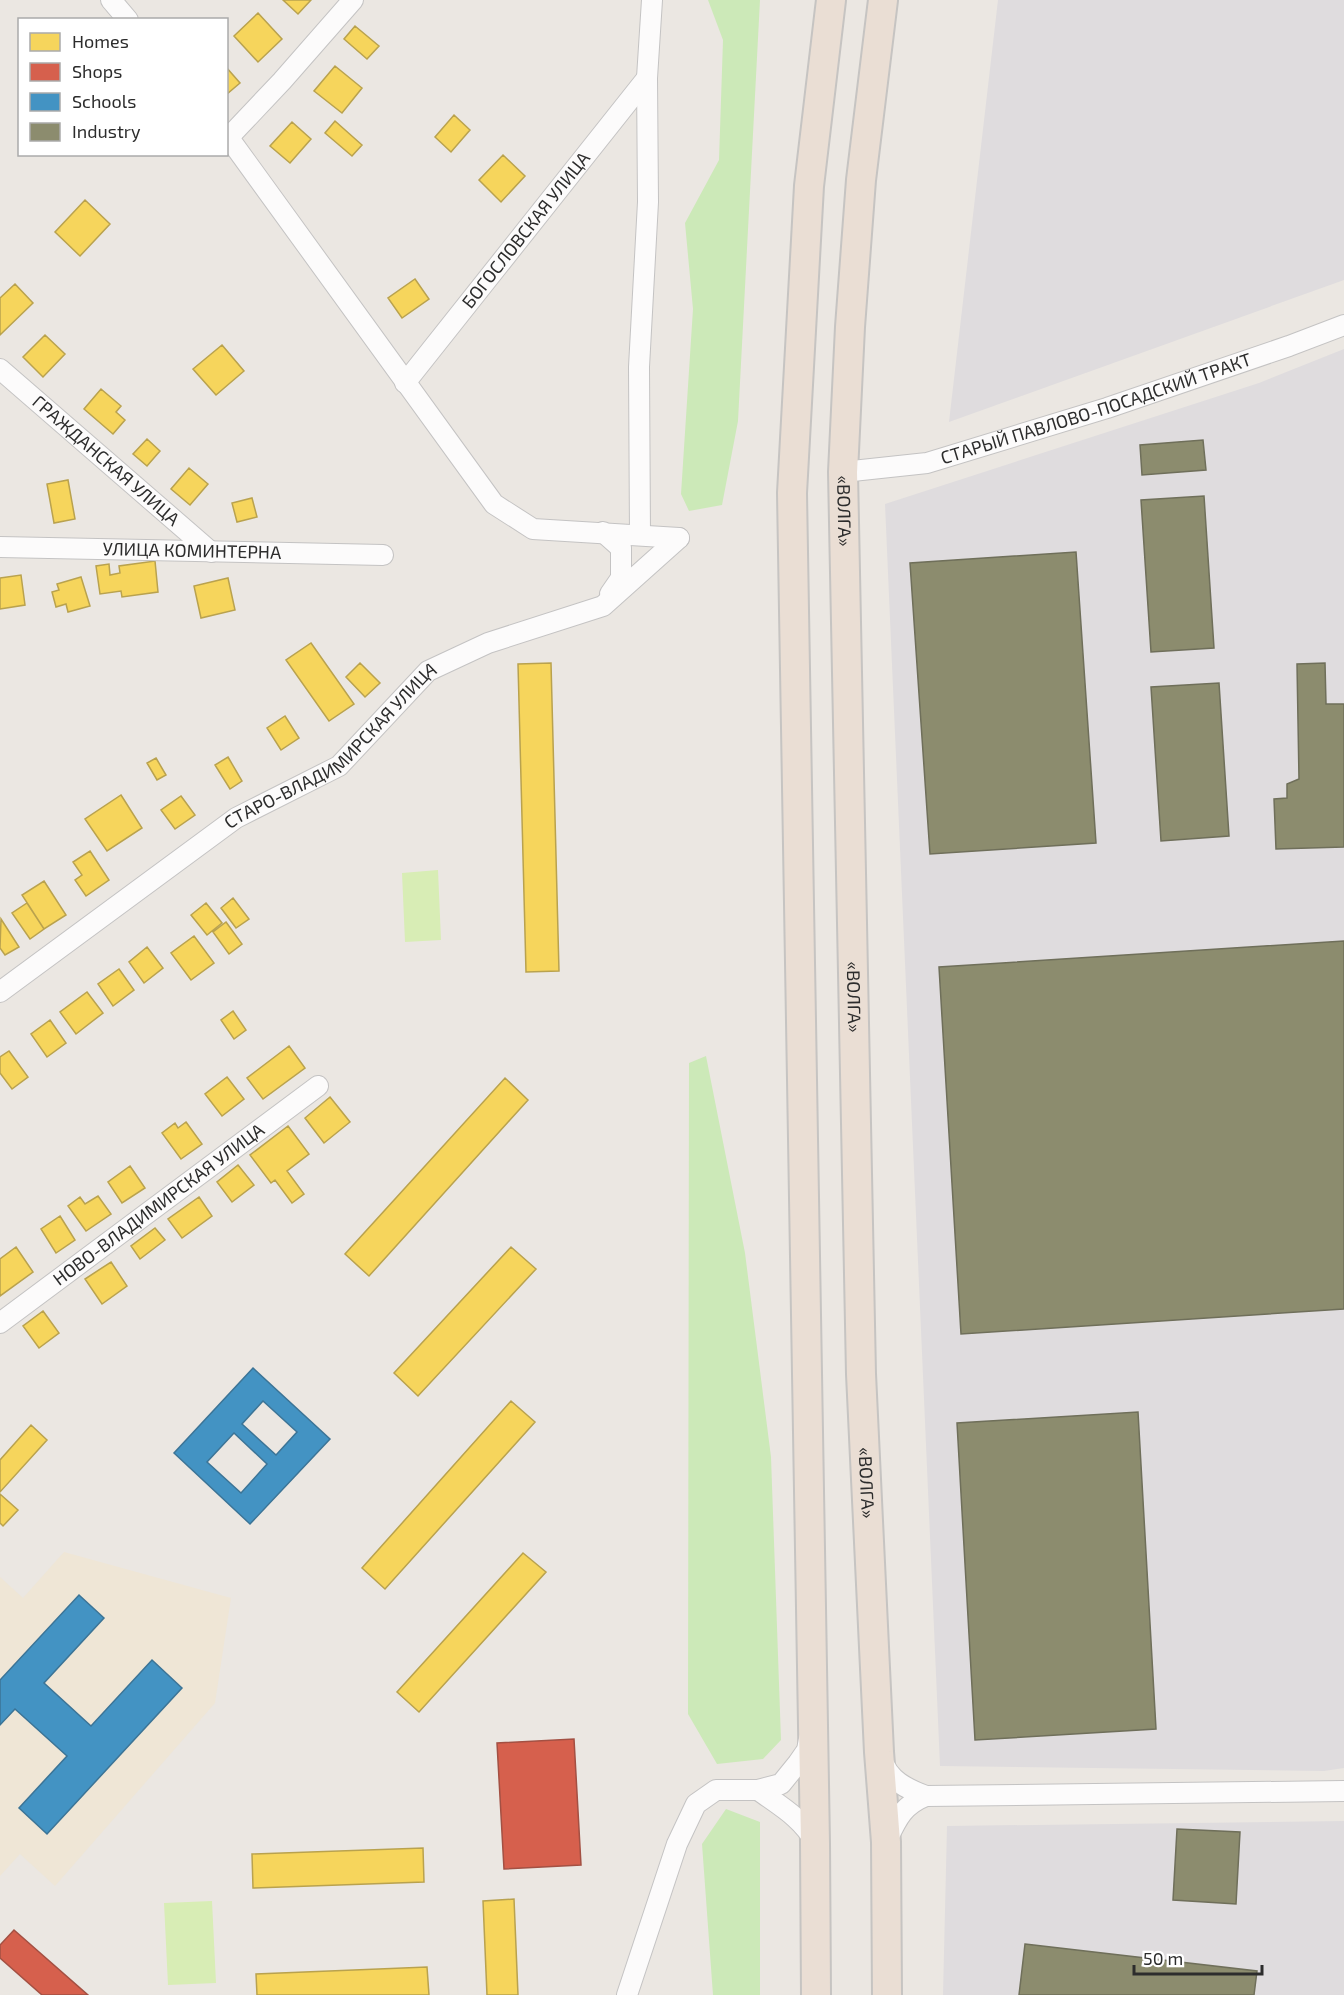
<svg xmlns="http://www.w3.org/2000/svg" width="1344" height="1995" font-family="'Exo 2',sans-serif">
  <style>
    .industrial { fill: #dfdcde }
    .education { fill: #efe6d6 }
    .green { fill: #cce9b8 }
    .pitch { fill: #d8edb5 }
    .homes { fill: #f6d55c; stroke: #b9a24e; stroke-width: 1.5 }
    .shops { fill: #d6604d; stroke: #a35043; stroke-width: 1.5 }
    .schools { fill: #4393c3; stroke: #3c7496; stroke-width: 1.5; fill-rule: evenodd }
    .industry { fill: #8c8c6e; stroke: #6f6f5a; stroke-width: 1.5 }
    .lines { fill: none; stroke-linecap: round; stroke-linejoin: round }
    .minor-casing { stroke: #c4c3c3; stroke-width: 22 }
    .highway-casing { stroke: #c6c4c2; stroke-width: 32 }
    .minor { stroke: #fcfbfb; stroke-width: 20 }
    .highway { stroke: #eaded4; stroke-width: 28 }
    .labels { text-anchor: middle; stroke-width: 6; stroke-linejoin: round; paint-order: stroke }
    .street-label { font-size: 18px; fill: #2c2c2c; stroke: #fff }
  </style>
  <rect width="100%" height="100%" fill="#ebe7e2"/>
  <!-- industrial -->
  <path class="industrial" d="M 998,0 L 1344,0 L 1344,280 L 949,422 Z
    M 1344,349 L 1344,1768 L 1324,1771 L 940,1766 L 885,504 L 1259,383 Z
    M 1344,1821 L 1344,1995 L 943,1995 L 947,1826 Z"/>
  <!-- education -->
  <path class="education" d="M 64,1552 L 231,1598 L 215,1703 L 55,1886 L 20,1854 L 0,1876 L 0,1577 L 23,1598 Z"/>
  <!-- green -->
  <path class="green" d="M 708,0 L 760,0 L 738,421 L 722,505 L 689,511 L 681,494 L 693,309 L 685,223 L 719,160 L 723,40 Z
    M 706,1056 L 745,1253 L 771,1457 L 781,1740 L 763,1759 L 717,1764 L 688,1714 L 689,1063 Z
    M 726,1809 L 760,1822 L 760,1995 L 713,1995 L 702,1844 Z"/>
  <!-- pitch -->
  <path class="pitch" d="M 438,870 L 441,940 L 405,942 L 402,873 Z
    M 212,1901 L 216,1983 L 168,1985 L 164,1903 Z"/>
  <!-- homes -->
  <path class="homes" d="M 283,0 L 311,0 L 298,14 Z
    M 258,13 L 282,39 L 258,62 L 234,36 Z
    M 355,26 L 379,46 L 367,59 L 344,39 Z
    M 335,66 L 362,88 L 342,113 L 314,91 Z
    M 226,67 L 240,83 L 227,94 L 226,94 Z
    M 454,115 L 470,130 L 451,152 L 435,137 Z
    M 335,121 L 362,145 L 352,156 L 325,133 Z
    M 292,122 L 311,139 L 290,163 L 270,146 Z
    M 503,155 L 525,176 L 501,202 L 479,180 Z
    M 85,200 L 110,224 L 80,256 L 55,232 Z
    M 415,279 L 429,299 L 402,318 L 388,298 Z
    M 15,284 L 33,303 L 0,335 L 0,298 Z
    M 45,335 L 65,354 L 43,377 L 23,357 Z
    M 222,345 L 244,371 L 216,395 L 193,369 Z
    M 101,389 L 121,406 L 116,412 L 125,420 L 113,434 L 84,409 Z
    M 147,439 L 160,451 L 147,466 L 133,454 Z
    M 189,468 L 208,484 L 190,505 L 171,489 Z
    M 68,480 L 75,519 L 54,523 L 47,484 Z
    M 252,498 L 257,517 L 237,522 L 232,503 Z
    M 155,561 L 158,592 L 122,597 L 121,591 L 100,594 L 96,566 L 109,564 L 110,575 L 120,573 L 119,566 Z
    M 21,575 L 25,605 L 0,609 L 0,578 Z
    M 81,577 L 90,606 L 68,612 L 66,604 L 56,607 L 52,592 L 59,590 L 57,584 Z
    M 228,578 L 235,610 L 201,618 L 194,586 Z
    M 311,643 L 354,704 L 329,721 L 286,660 Z
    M 360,663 L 380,683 L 365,697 L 346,677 Z
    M 551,663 L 559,971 L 526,972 L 518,664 Z
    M 285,716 L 299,738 L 281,750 L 267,728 Z
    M 228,757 L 242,781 L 230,789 L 215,765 Z
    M 156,758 L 166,775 L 157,780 L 147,763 Z
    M 121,795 L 142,828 L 107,851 L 85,819 Z
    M 181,796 L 195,815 L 175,829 L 161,810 Z
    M 90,851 L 109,880 L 86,896 L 75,880 L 82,875 L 73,862 Z
    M 44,881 L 66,915 L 44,929 L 22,895 Z
    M 233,898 L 249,919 L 236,928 L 221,908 Z
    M 27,903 L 44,929 L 30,939 L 12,913 Z
    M 206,903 L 222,923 L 207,935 L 191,915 Z
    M 1,919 L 19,947 L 5,955 L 0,948 Z
    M 226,922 L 242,944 L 229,954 L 213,932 Z
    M 194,936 L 214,963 L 191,980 L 171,953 Z
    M 147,947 L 163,968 L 144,983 L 129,962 Z
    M 119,969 L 134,990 L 113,1006 L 98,984 Z
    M 87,992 L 103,1013 L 76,1034 L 60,1012 Z
    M 233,1011 L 246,1030 L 234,1039 L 221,1020 Z
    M 50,1020 L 66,1043 L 47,1057 L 31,1034 Z
    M 289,1046 L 305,1068 L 263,1099 L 247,1078 Z
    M 9,1051 L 28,1077 L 12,1089 L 0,1073 L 0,1057 Z
    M 227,1077 L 244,1099 L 222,1116 L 205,1094 Z
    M 505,1078 L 528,1100 L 369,1276 L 345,1254 Z
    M 330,1097 L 350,1122 L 324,1143 L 305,1118 Z
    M 186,1122 L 202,1144 L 181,1159 L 162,1133 L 175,1123 L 178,1128 Z
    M 288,1126 L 309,1154 L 287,1171 L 304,1194 L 292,1203 L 275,1180 L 271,1183 L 250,1155 Z
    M 238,1165 L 254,1185 L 232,1202 L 217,1182 Z
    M 130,1166 L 145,1188 L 122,1203 L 108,1182 Z
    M 98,1196 L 111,1214 L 86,1231 L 68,1206 L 80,1197 L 85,1204 Z
    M 199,1197 L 212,1216 L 182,1238 L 168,1219 Z
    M 60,1216 L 75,1240 L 56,1253 L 41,1229 Z
    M 155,1228 L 165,1240 L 140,1259 L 131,1246 Z
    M 16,1247 L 33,1272 L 0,1296 L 0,1259 Z
    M 511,1247 L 536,1269 L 418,1396 L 394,1373 Z
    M 111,1262 L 127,1286 L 102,1304 L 85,1279 Z
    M 43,1311 L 59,1333 L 39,1348 L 23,1326 Z
    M 511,1401 L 535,1422 L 385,1589 L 362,1568 Z
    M 31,1425 L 47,1440 L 0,1492 L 0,1460 Z
    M 0,1494 L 18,1510 L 3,1526 L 0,1523 Z
    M 523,1553 L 546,1572 L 419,1712 L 397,1692 Z
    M 423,1848 L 424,1882 L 253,1888 L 252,1854 Z
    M 514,1899 L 518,1995 L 487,1995 L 483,1901 Z
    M 427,1967 L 429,1995 L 257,1995 L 256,1974 Z"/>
  <!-- shops -->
  <path class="shops" d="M 574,1739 L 581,1865 L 504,1869 L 497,1743 Z
    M 14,1930 L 88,1995 L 42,1995 L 0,1958 L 0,1945 Z"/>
  <!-- schools -->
  <path class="schools" d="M 253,1368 L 330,1439 L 250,1524 L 174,1453 ZM 263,1401 L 297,1432 L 276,1455 L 242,1424 ZM 234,1433 L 267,1464 L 241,1493 L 207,1462 Z
    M 79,1595 L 104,1618 L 44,1683 L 91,1726 L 152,1660 L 182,1688 L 47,1834 L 19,1808 L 67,1756 L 15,1709 L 0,1725 L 0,1680 Z"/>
  <!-- industry -->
  <path class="industry" d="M 1203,440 L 1206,470 L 1142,475 L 1140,445 Z
    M 1204,496 L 1214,648 L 1151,652 L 1141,500 Z
    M 1076,552 L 1096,843 L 930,854 L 910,563 Z
    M 1325,663 L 1326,704 L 1344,704 L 1344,847 L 1276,849 L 1274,799 L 1287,798 L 1287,784 L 1299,779 L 1297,664 Z
    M 1219,683 L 1229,836 L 1161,841 L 1151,687 Z
    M 1344,941 L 1344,1309 L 961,1334 L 939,967 Z
    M 1138,1412 L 1156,1729 L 975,1740 L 957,1423 Z
    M 1177,1829 L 1240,1832 L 1236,1904 L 1173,1900 Z
    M 1025,1944 L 1257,1971 L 1254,1995 L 1019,1995 Z"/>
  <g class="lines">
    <defs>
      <g id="minor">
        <path d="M 111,0 L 128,20"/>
        <path d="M 226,134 L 494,504 L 533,529 L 679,538"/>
        <path d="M 229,137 L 282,81 L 353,0"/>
        <path id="s1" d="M 0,369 L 211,552"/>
        <path id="s2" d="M 405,383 L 647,78"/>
        <path id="s3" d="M 843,472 L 927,463 L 1107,408 L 1289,346 L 1344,325"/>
        <path d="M 603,532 L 621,548 L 621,578 L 610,594"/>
        <path d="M 640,535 L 639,367 L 648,202 L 647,78 L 652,0"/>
        <path id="s4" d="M 0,547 L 383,555"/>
        <path id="s5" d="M 0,992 L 236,818 L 339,766 L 428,671 L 488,643 L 603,606 L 679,538"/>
        <path id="s6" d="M 0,1323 L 318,1086"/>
        <path d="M 882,1759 C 888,1780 907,1789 926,1796"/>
        <path d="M 758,1790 C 780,1806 802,1818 815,1842"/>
        <path d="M 887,1840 C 897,1819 903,1805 926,1796 L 1344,1791"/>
        <path d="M 627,1995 L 677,1844 L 696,1804 L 716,1790 L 758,1790 L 781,1784 L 798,1763 L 807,1750 L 809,1739"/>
      </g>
      <g id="highway">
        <path id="s7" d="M 883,0 L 861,180 L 850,327 L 843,472 L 861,1374 L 879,1752 L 886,1842 L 887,1995"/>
        <path d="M 816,1995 L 815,1843 L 792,493 L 809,186 L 831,0"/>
      </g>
    </defs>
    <!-- minor casing -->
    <use href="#minor" class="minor-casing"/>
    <!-- highway casing -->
    <use href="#highway" class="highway-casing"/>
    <!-- minor -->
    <use href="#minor" class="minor"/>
    <!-- highway -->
    <use href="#highway" class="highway"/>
  </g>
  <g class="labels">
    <!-- street labels -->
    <g class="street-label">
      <text dy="6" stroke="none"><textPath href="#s2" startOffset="195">БОГОСЛОВСКАЯ УЛИЦА</textPath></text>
      <text dy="6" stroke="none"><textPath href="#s3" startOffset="262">СТАРЫЙ ПАВЛОВО-ПОСАДСКИЙ ТРАКТ</textPath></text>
      <text dy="6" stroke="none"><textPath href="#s1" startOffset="140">ГРАЖДАНСКАЯ УЛИЦА</textPath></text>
      <text dy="6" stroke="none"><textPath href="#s7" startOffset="513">«ВОЛГА»</textPath></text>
      <text dy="6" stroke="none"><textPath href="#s4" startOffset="192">УЛИЦА КОМИНТЕРНА</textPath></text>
      <text dy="6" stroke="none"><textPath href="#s5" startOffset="414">СТАРО-ВЛАДИМИРСКАЯ УЛИЦА</textPath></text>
      <text dy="6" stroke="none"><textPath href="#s7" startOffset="999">«ВОЛГА»</textPath></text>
      <text dy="6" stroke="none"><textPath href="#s6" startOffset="198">НОВО-ВЛАДИМИРСКАЯ УЛИЦА</textPath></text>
      <text dy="6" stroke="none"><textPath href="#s7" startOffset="1485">«ВОЛГА»</textPath></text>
    </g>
  </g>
  <!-- legend -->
  <rect x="18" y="18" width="210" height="138" fill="#ffffff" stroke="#ababab" stroke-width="1.5"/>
  <rect x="30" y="33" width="30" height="18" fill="#f6d55c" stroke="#ababab" stroke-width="1.5"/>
  <text x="72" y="48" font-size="18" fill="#2c2c2c">Homes</text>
  <rect x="30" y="63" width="30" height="18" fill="#d6604d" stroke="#ababab" stroke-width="1.5"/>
  <text x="72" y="78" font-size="18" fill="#2c2c2c">Shops</text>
  <rect x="30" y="93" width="30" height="18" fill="#4393c3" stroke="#ababab" stroke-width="1.5"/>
  <text x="72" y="108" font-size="18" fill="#2c2c2c">Schools</text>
  <rect x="30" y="123" width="30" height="18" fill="#8c8c6e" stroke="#ababab" stroke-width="1.5"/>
  <text x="72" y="138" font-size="18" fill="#2c2c2c">Industry</text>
  <!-- scale -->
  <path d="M1134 1965v9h128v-9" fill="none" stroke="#2c2c2c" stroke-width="3"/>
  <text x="1143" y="1965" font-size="18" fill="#2c2c2c" stroke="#ffffff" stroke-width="4.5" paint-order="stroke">50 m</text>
</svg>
